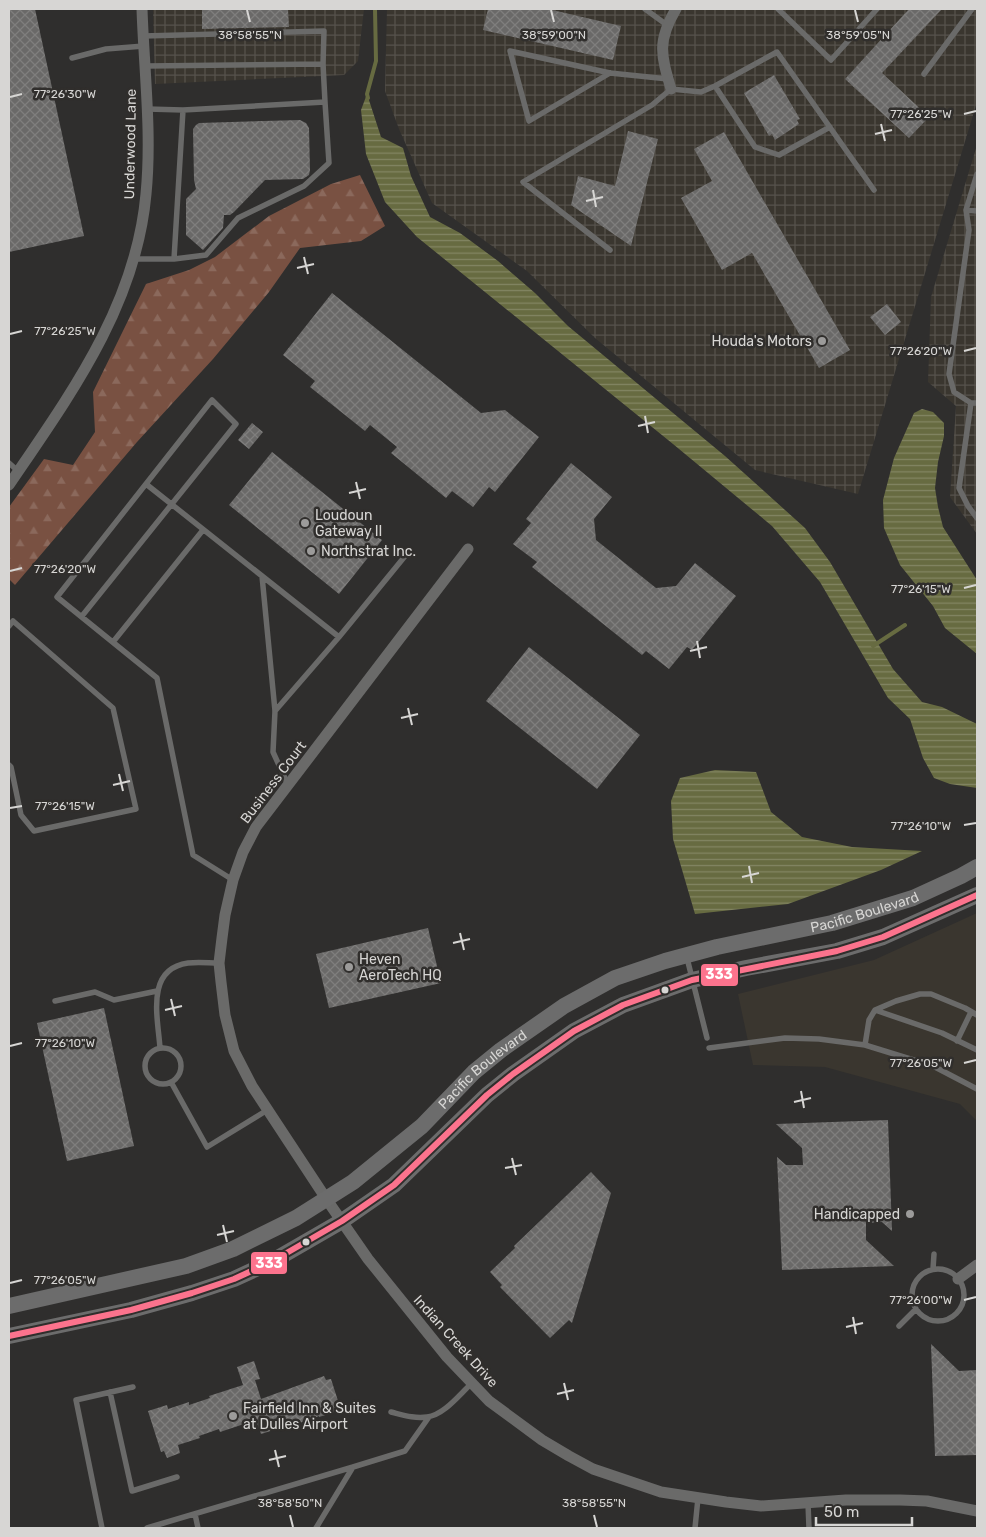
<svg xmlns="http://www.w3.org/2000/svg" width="986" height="1537" font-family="Rubik,sans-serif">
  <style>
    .built { fill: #3a362f }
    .industrial { fill: url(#industrial-grid) }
    .forest { fill: url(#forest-firs) }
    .water { fill: url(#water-rules) }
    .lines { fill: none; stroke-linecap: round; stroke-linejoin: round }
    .stream { stroke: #676b41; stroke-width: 4 }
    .building { fill: url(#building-cross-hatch) }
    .service { stroke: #6a6a69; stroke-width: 5.5 }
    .minor { stroke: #6a6a69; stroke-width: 11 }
    .secondary { stroke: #6c6c6c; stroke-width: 16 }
    .bus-1-casing { stroke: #302e2c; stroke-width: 10 }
    .bus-1 { stroke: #fc738d; stroke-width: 6 }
    .ticks { fill: none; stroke: #d7d6d4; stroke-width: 2 }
    .poi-dot { fill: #9c9b9a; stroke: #302e2c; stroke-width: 2 }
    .bus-dot { fill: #d7d6d4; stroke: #302e2c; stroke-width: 2 }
    .labels { text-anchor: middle; stroke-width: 5; stroke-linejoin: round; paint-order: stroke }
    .street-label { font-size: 14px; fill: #d7d6d4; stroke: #302e2c }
    .poi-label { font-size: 14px; fill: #d7d6d4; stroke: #302e2c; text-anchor: start }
    .ticks-label { font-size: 12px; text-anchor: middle; fill: #d7d6d4; stroke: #302e2c; stroke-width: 5; stroke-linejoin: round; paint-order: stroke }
    .line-badge { stroke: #302e2c; stroke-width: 2 }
    .badge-label { font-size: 14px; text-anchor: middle; font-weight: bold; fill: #fff }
  </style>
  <defs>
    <pattern id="industrial-grid" width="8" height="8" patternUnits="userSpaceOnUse" patternTransform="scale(1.25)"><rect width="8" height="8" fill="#3a362f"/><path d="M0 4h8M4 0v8" fill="none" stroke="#56524c"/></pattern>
    <pattern id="forest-firs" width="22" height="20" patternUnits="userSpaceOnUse" patternTransform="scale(1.25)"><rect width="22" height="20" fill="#795142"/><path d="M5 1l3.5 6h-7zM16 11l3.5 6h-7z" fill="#8b695c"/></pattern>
    <pattern id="water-rules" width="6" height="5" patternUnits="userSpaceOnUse" patternTransform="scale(1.25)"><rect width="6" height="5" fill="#676b41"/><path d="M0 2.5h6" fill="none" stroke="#838664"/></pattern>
    <pattern id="building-cross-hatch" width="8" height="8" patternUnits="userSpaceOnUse" patternTransform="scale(1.25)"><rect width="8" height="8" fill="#6a6968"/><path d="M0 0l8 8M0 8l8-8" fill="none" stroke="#7f7e7d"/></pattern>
  </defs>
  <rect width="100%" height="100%" fill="#2f2e2d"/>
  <!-- built -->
  <path class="built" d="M 977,913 L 977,1121 L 960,1104 L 825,1067 L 753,1065 L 738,994 L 874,960 Z"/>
  <!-- industrial -->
  <path class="industrial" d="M 153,9 L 364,9 L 358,61 L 344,75 L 155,84 Z
    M 387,9 L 977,9 L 977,102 L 858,494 L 755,470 L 595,338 L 527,271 L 432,203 L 399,129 L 385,91 Z
    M 977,145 L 977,534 L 950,497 L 956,406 L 928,382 L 931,297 Z"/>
  <!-- forest -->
  <path class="forest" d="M 360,175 L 385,226 L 361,241 L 300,248 L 269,292 L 213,359 L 137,442 L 15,585 L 9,579 L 9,507 L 44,459 L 73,465 L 95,432 L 93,392 L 146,284 L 189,270 L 215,257 L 269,216 L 331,184 Z"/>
  <!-- water -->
  <path class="water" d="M 367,94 L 381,137 L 403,148 L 411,176 L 430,217 L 460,233 L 498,261 L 535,293 L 568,326 L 725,456 L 805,528 L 830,562 L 893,669 L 922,702 L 942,707 L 977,724 L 977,788 L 950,784 L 934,778 L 923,758 L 910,719 L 888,698 L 820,582 L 772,526 L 673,444 L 417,237 L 385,202 L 366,154 L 361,110 Z
    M 922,409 L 933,412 L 944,423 L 944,436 L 938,462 L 935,488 L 938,507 L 943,527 L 977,580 L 977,654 L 945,628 L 933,606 L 900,565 L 884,528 L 883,500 L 894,458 L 914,413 Z
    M 715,770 L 756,772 L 771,812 L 802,837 L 852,847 L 922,851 L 881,870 L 788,904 L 695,914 L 673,839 L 671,801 L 680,778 Z"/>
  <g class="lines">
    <!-- stream -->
    <path class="stream" d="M 368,98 L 367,94 L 376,61 L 375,9
      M 873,646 L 905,625"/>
  </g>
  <!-- building -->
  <path class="building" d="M 9,9 L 35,9 L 84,236 L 9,252 Z
    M 202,9 L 288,9 L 289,27 L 202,29 Z
    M 488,9 L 548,9 L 621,26 L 613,60 L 483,30 Z
    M 909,9 L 942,9 L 882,73 L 929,117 L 909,138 L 845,79 Z
    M 774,75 L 800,119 L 797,120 L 799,124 L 775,140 L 772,134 L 769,136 L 744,93 Z
    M 300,120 L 306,123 L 309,128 L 310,170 L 309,175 L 303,179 L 265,180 L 234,212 L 230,215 L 224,215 L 223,228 L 203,250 L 186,235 L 186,199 L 196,189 L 194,180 L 193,129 L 196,125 L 199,123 Z
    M 628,131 L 658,139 L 631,246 L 571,205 L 578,176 L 615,186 Z
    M 724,132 L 850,350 L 819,368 L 752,253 L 722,270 L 681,198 L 712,181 L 694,149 Z
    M 332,293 L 481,413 L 505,410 L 539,437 L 495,492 L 489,487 L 473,507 L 452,491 L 446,498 L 391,453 L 397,447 L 370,425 L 365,431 L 310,387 L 315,381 L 283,355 Z
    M 887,304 L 901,322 L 885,335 L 870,317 Z
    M 252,423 L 263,432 L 249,449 L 238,440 Z
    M 272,452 L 382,540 L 339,594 L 229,505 Z
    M 571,463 L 612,497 L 594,519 L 596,540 L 656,588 L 676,586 L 695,563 L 736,596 L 692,650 L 687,647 L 669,669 L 646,651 L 642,655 L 532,567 L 537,562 L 513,544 L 531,523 L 526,519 Z
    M 529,647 L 640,735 L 597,789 L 486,701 Z
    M 428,928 L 441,983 L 329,1008 L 316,954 Z
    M 104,1008 L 134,1146 L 67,1161 L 37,1023 Z
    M 888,1120 L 892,1231 L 882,1222 L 866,1223 L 866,1240 L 894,1266 L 782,1270 L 777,1157 L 786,1165 L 803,1165 L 802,1148 L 776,1124 Z
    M 591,1172 L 611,1193 L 572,1323 L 569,1320 L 550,1338 L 500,1287 L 502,1285 L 490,1272 L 515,1248 L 514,1246 Z
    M 931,1344 L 959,1371 L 977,1370 L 977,1455 L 935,1456 Z
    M 254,1361 L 260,1379 L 255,1380 L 261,1399 L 324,1376 L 326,1380 L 331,1379 L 340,1407 L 334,1409 L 335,1412 L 319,1417 L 319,1416 L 283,1429 L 283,1427 L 261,1434 L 256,1420 L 220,1432 L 219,1429 L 199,1436 L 200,1438 L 178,1445 L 180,1453 L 167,1458 L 164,1451 L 161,1452 L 148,1411 L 167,1405 L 168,1409 L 189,1402 L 189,1405 L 210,1398 L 209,1396 L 243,1385 L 237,1367 Z"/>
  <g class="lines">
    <!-- service -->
    <path class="service" d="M 645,9 L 667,25
      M 778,9 L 831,60 L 877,9
      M 143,36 L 324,31 L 323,64 L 325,102
      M 72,58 L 106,49 L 144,46
      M 146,66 L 323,64
      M 610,73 L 529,121 L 510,51 L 610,73 L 668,79
      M 924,74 L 972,9
      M 715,86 L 755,147 L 779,155 L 830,127
      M 147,109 L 183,110 L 325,102 L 329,163 L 304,186 L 238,218 L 206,255 L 174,259
      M 977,174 L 966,210 L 969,230 L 949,374 L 954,392 L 971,403 L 977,403
      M 966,210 L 977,211
      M 610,250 L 523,182 L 652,105 L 671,89 L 701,92 L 715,86 L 777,52 L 874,190
      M 135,259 L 174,259 L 183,110
      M 971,403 L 959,488 L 968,506 L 977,518
      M 9,463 L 18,471
      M 146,484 L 339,637
      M 262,576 L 275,711 L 273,752 L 288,785
      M 82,616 L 236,424 L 212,400 L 57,597 L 157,678 L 193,855 L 233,880
      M 9,626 L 13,621 L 113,708 L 136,809 L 34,831 L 21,815 L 11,767 L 9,765
      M 113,642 L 203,530
      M 275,711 L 339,637 L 410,550
      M 687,958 L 707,1038
      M 55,1001 L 95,992 L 114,1000 L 157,991
      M 875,1010 L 942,1033 L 977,1050
      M 957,1041 L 971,1012
      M 865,1045 L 933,1066 L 977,1089
      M145 1066a18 18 0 1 1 36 0a18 18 0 1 1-36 0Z
      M 160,1048 C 158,1018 145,969 188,963 C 198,962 209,963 219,963
      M 709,1048 L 785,1038 L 819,1039 L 865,1045 L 869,1020 L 875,1010 L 896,1001 L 920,994 L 931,994 L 965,1008 L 977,1015
      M 171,1082 L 207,1147 L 269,1109
      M912 1295a26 26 0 1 1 52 0a26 26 0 1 1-52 0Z
      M 933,1269 L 934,1254
      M 899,1326 L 916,1309
      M 110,1392 L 132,1491 L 177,1477
      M 391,1412 C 403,1415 415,1419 427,1417 C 444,1415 459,1395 471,1384
      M 808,1503 L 809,1528
      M 195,1514 L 198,1528
      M 102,1528 L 76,1400 L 133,1387
      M 147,1528 L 353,1467
      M 316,1528 L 353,1467 L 405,1451 L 429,1417
      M 695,1528 L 698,1498"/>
    <!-- minor -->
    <path class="minor" d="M 671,89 C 661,55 657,41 676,9
      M 9,485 C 70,395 136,306 146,194 C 152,133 144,70 142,9
      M 468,549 L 256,827 L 243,852 L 233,880 L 225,915 L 222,938 L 219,963 L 221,982 L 225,1015 L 234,1051 L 252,1086 L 327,1200 L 368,1259 L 447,1357 L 489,1401 L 542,1440 L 569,1456 L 593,1469 L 661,1492 L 726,1502 L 761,1506 L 846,1500 L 900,1500 L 927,1501 L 977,1511
      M 958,1279 L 977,1265"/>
    <!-- secondary -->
    <g class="secondary">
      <path id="s1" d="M 9,1306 L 186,1266 L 233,1249 L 296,1218 L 353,1182 L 422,1126 L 474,1072 L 501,1050 L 564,1006 L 615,978 L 665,961 L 717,947 L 832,923 L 913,898 L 961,876 L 977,867"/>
      <path d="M 9,1336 L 131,1310 L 192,1293 L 234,1279 L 271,1262 L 342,1221 L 394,1185 L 487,1095 L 513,1074 L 574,1031 L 623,1005 L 692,980 L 746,968 L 837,951 L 883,937 L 977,895"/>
    </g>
    <defs>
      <path id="bus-1" d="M 9,1336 L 131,1310 L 192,1293 L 234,1279 L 271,1262 L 342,1221 L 394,1185 L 487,1095 L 513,1074 L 574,1031 L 623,1005 L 692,980 L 837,951 L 883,937 L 977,895"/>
    </defs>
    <!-- bus-1 casing -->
    <use href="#bus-1" class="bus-1-casing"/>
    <!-- bus-1 -->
    <use href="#bus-1" class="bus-1"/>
  </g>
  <!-- ticks -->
  <path class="ticks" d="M 247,10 L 250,22M 551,10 L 554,22M 855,10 L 858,22M 10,97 L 22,94M 964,114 L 976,111M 881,124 L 885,141M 875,134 L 892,130M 593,190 L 596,207M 586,201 L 603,197M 304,257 L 308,274M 297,268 L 314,264M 10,334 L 22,331M 964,351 L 976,348M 645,416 L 648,433M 638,426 L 655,422M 356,482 L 360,499M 349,493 L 366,489M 10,571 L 22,568M 964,588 L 976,585M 697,641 L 700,658M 690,651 L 707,647M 408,708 L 412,725M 401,718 L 418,714M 119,774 L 123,791M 113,785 L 130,781M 10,808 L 22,806M 964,825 L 976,823M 749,866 L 752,883M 742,877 L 759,873M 460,933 L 464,950M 453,943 L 470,939M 171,999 L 175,1016M 165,1010 L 182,1006M 10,1046 L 22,1043M 964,1063 L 976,1060M 801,1091 L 804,1108M 794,1102 L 811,1098M 512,1158 L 516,1175M 505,1168 L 522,1165M 223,1225 L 227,1242M 217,1235 L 234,1231M 10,1283 L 22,1280M 964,1300 L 976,1297M 853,1317 L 856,1334M 846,1327 L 863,1323M 564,1383 L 568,1400M 557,1394 L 574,1390M 275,1450 L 279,1467M 269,1460 L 286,1456M 290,1515 L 293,1527M 594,1515 L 597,1527"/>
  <!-- markers -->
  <g class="poi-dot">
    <circle cx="822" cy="341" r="5"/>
    <circle cx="305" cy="523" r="5"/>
    <circle cx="311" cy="551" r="5"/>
    <circle cx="349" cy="967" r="5"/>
    <circle cx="910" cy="1214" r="5"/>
    <circle cx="233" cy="1416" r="5"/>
  </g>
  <g class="bus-dot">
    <circle cx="665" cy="990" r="4.5"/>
    <circle cx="306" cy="1242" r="4.5"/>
  </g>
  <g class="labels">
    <!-- street labels -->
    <g class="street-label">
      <text transform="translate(130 144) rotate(-89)" y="5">Underwood Lane</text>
      <text transform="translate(273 782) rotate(-53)" y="5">Business Court</text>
      <text dy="5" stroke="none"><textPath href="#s1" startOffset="961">Pacific Boulevard</textPath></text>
      <text dy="5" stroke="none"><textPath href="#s1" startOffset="541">Pacific Boulevard</textPath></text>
      <text transform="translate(456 1341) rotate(48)" y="5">Indian Creek Drive</text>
    </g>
    <!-- poi labels -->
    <g class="poi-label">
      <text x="812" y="346" text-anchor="end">Houda's Motors</text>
      <text x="315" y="520">Loudoun<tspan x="315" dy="16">Gateway II</tspan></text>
      <text x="321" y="556">Northstrat Inc.</text>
      <text x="359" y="964">Heven<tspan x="359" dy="16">AeroTech HQ</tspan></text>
      <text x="900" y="1219" text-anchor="end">Handicapped</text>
      <text x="243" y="1413">Fairfield Inn &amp; Suites<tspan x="243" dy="16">at Dulles Airport</tspan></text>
    </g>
  </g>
  <g class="ticks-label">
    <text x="250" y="39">38°58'55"N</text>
    <text x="858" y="39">38°59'05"N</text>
    <text x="554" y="39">38°59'00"N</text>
    <text x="65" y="98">77°26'30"W</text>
    <text x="921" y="118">77°26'25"W</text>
    <text x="65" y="335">77°26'25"W</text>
    <text x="921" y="355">77°26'20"W</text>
    <text x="65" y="573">77°26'20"W</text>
    <text x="921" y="593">77°26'15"W</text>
    <text x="65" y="810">77°26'15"W</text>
    <text x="921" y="830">77°26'10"W</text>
    <text x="65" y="1047">77°26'10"W</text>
    <text x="921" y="1067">77°26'05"W</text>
    <text x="65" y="1284">77°26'05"W</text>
    <text x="921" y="1304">77°26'00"W</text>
    <text x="290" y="1507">38°58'50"N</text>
    <text x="594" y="1507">38°58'55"N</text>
  </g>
  <g class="line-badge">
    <rect x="700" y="963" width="39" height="24" rx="5" fill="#fc738d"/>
    <rect x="250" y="1251" width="38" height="24" rx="5" fill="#fc738d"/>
  </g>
  <g class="badge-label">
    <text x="719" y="979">333</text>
    <text x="269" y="1268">333</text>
  </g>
  <!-- border -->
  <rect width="986" height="1537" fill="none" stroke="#d7d6d4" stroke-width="20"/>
  <!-- scale -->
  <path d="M816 1517v8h96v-8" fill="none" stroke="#d7d6d4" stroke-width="2.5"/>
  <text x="824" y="1517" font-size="15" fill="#d7d6d4" stroke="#302e2c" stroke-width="4" paint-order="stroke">50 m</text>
</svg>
